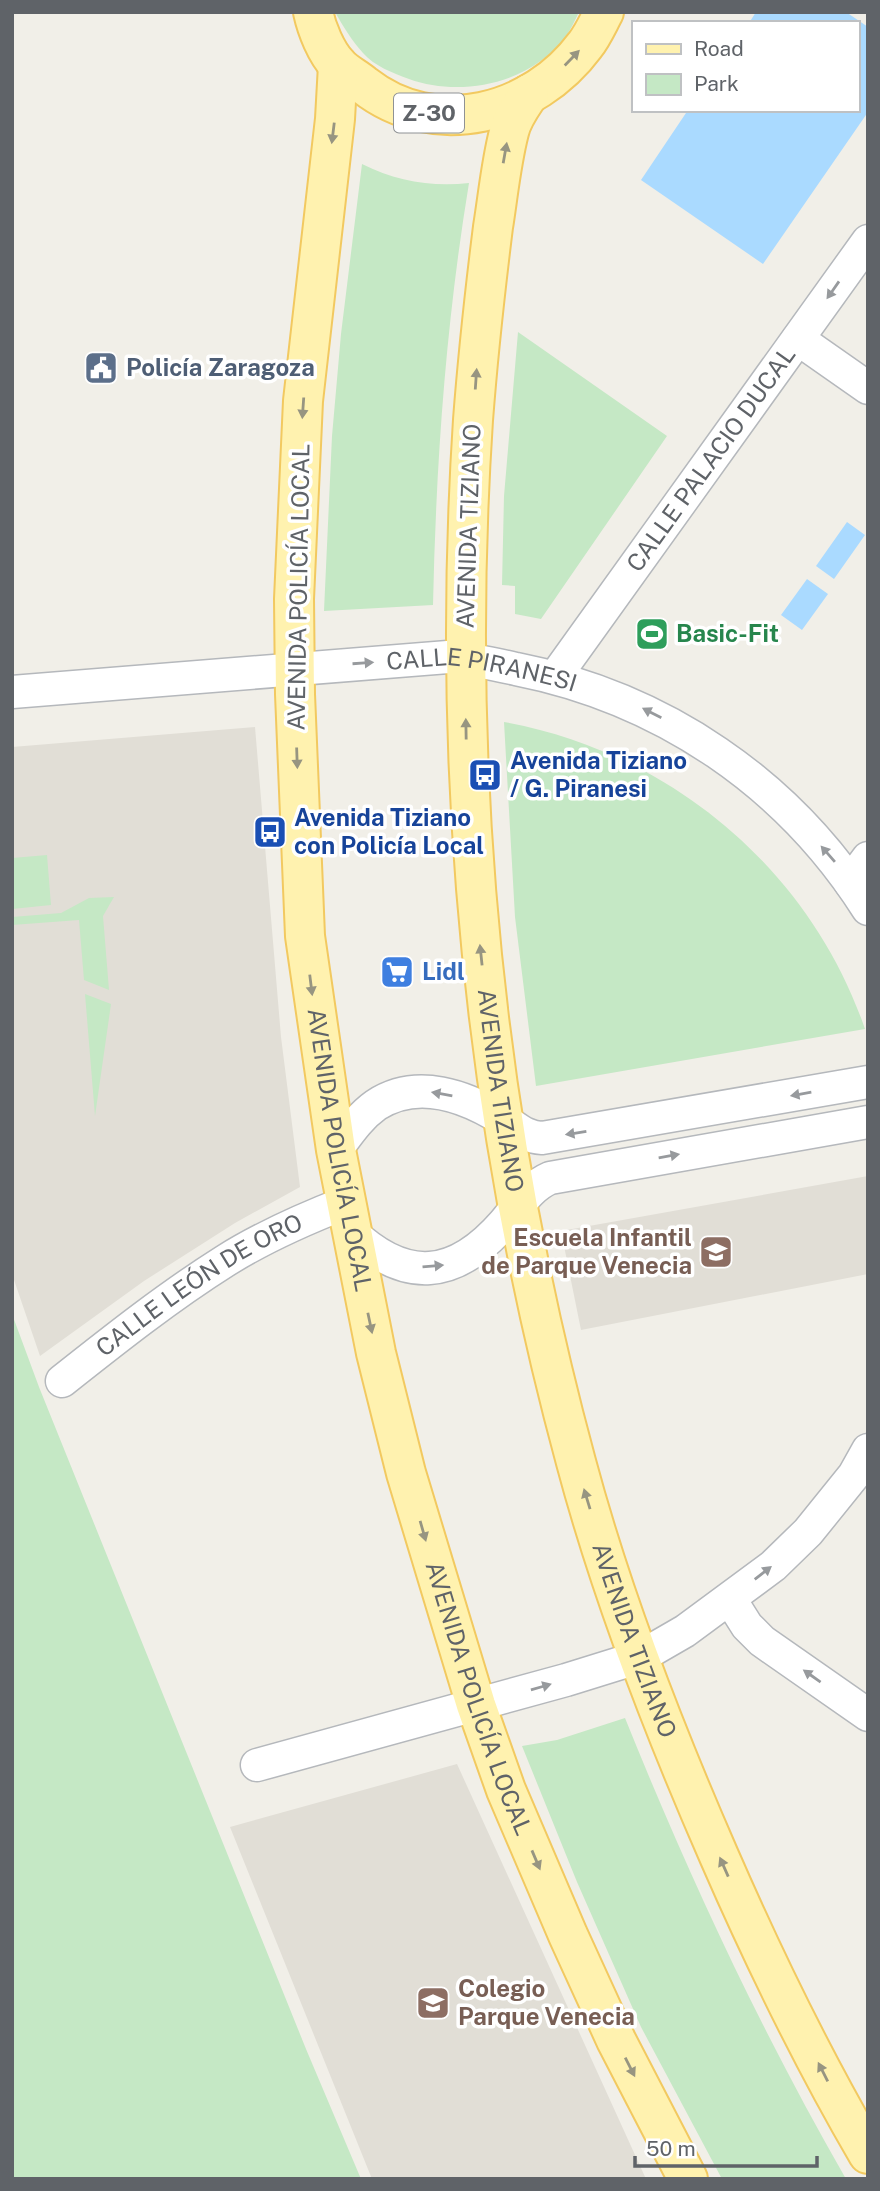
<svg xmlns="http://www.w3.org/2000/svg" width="880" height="2191" font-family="'Public Sans',sans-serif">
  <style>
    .education { fill: #e1ded6 }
    .green { fill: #c5e8c5 }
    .water { fill: #aadaff }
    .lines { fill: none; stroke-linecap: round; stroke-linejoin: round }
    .minor-casing { stroke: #b5b8bc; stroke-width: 35 }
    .major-casing { stroke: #f2c960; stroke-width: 42 }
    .minor { stroke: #fff; stroke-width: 32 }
    .major { stroke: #fff2af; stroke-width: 38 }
    .oneway { fill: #979581 }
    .oneway2 { fill: #979a9d }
    .labels { text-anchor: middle; stroke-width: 7; stroke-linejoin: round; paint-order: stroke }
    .shield { fill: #fff; stroke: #8f9295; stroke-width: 2 }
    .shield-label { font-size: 23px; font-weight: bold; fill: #5f6368 }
    .service-label { font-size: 24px; font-weight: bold; fill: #4e5e75; stroke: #fff; text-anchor: start }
    .street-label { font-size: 24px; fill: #5f6368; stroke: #fff }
    .leisure-label { font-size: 24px; font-weight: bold; fill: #27864d; stroke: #fff; text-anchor: start }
    .transit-label { font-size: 24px; font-weight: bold; fill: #164399; stroke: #fff; text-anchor: start }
    .shop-label { font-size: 24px; font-weight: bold; fill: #366cbe; stroke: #fff; text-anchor: start }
    .education-label { font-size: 24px; font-weight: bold; fill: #785e54; stroke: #fff; text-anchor: end }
  </style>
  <rect width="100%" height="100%" fill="#f1efe8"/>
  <!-- education -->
  <path class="education" d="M 255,727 L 281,1037 L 300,1187 L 235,1223 L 144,1281 L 40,1356 L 12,1274 L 12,747 Z
    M 868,1176 L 868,1274 L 581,1330 L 561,1231 Z
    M 457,1764 L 646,2179 L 372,2179 L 230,1827 Z"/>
  <!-- green -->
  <path class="green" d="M 335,12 L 579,12 C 575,20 571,29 566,36 C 532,83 462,98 409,79 C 393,73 374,66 363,53 C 352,41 343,26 335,12 Z
    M 362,164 C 396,181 431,187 469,183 C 446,322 436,463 433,605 L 324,611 L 332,436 L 341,334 Z
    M 518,332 L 667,436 L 541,619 L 515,614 L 515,586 L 502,585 L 504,496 Z
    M 504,722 C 670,752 810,869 865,1029 L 536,1086 L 515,917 Z
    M 47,855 L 51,905 L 12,909 L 12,858 Z
    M 114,897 L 103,916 L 109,990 L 84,980 L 79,920 L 12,925 L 12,917 L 61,913 L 89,898 Z
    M 85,994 L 111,1004 L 95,1116 Z
    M 12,1314 L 39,1387 L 306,2049 L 361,2179 L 12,2179 Z
    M 625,1718 C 689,1877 761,2031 846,2179 L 722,2179 L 641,2027 L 577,1882 L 522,1746 L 557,1740 Z"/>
  <!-- water -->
  <path class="water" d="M 756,12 L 846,12 L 868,27 L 868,112 L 763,264 L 641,180 L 688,110 L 857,110 L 857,23 L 749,23 Z
    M 847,522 L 865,535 L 834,579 L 816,566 Z
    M 807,579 L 828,594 L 802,630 L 781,615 Z"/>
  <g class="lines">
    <defs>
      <g id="minor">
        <path d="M 798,339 L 868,388"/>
        <path id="s1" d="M 555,677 L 868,241"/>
        <path id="s2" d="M 12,692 L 448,657 C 471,659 494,664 516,669 C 663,698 788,783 868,909"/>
        <path d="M 850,882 L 868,858"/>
        <path d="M 336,1150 C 348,1134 359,1117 376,1105 C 417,1078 466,1096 504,1120 C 517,1128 525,1137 542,1138 L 868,1082"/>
        <path d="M 351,1232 C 406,1284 455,1279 504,1223 C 518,1207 529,1187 550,1178 L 868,1122"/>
        <path id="s3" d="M 62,1381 C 115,1339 168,1297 225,1261 C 263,1237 304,1219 345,1203"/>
        <path d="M 730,1599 L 747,1626 L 762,1641 L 868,1715"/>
        <path d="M 257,1765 L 566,1680 L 640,1657 L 685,1631 L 773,1566 L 808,1532 L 854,1475 L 868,1450"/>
      </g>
      <g id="major">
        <path d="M 313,12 C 317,30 326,52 338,65 C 345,73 356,78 364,85 C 435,141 534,114 585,45 C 593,35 598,23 604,12"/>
        <path id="s4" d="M 338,65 L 335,119 L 303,401 L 294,599 L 295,694 L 305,936 L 336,1150 L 376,1353 L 406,1473 L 476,1705 L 506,1790 L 568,1935 L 616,2040 L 688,2179"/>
        <path id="s5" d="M 529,94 C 521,106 512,118 509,132 C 501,163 498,196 493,227 C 485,291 478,355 473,420 C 450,773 483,1120 576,1462 C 612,1597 663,1728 719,1856 C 763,1957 812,2058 868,2154"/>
      </g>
    </defs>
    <!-- minor casing -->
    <use href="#minor" class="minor-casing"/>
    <!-- major casing -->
    <use href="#major" class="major-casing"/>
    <!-- minor -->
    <use href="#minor" class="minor"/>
    <!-- major -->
    <use href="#major" class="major"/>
  </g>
  <!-- one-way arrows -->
  <defs><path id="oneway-solid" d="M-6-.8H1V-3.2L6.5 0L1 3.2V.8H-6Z" transform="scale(1.75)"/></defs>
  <g class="oneway">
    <use href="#oneway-solid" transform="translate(572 58) rotate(-46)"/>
    <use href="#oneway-solid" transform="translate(333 133) rotate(97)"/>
    <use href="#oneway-solid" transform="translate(505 153) rotate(-80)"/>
    <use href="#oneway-solid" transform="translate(476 379) rotate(-86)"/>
    <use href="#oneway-solid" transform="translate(303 408) rotate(94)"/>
    <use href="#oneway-solid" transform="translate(466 729) rotate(-91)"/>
    <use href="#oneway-solid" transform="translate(297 758) rotate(88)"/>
    <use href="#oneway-solid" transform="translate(481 955) rotate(-96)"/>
    <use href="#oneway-solid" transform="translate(311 985) rotate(83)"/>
    <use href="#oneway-solid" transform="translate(370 1323) rotate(78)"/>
    <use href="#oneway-solid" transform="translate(587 1499) rotate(-107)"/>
    <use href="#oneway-solid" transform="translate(423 1531) rotate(74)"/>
    <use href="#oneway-solid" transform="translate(536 1860) rotate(67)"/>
    <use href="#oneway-solid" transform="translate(724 1867) rotate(-114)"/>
    <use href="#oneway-solid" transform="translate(630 2067) rotate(63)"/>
    <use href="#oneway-solid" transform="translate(823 2072) rotate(-117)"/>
  </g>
  <g class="oneway2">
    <use href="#oneway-solid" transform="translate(833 290) rotate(125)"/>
    <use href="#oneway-solid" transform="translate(363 663) rotate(-4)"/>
    <use href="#oneway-solid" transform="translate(652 713) rotate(-153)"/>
    <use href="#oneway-solid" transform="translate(828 854) rotate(-131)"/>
    <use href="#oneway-solid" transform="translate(442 1094) rotate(-170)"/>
    <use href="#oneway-solid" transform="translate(801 1094) rotate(170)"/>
    <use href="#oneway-solid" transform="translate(576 1133) rotate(171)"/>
    <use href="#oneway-solid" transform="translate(669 1156) rotate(-10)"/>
    <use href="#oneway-solid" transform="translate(433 1266) rotate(-5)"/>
    <use href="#oneway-solid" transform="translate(763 1573) rotate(-38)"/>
    <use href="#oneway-solid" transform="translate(812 1676) rotate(-145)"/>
    <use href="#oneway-solid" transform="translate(541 1687) rotate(-16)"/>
  </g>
  <!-- icons -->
  <defs>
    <symbol id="civic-square" viewBox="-11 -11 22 22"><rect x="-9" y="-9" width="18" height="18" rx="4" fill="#5c6f8a" stroke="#fff"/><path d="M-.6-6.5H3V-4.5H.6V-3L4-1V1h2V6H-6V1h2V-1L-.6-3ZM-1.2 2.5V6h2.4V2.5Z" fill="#fff"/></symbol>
    <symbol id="stadium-square" viewBox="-11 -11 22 22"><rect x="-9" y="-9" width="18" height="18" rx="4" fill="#2e9e5b" stroke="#fff"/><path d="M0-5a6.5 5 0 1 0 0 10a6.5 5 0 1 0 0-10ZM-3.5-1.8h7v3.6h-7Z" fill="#fff"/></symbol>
    <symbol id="bus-square" viewBox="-11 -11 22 22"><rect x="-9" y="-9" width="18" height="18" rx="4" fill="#1a4fb4" stroke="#fff"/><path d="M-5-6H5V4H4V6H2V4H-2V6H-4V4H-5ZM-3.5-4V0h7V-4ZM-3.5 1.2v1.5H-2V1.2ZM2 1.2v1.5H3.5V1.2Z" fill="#fff"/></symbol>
    <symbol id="supermarket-square" viewBox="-11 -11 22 22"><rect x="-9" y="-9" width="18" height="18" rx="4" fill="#3f7fe0" stroke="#fff"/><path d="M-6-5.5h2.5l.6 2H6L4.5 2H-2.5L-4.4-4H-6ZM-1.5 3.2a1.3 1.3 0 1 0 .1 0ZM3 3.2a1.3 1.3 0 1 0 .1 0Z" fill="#fff"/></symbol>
    <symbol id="school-square" viewBox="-11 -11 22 22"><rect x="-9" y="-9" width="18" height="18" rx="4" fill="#8d6e63" stroke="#fff"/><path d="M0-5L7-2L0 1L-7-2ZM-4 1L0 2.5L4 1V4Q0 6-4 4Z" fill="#fff"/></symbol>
  </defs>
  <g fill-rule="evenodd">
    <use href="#civic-square" x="82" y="349" width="38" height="38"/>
    <use href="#stadium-square" x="633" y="615" width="38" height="38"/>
    <use href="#bus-square" x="466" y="756" width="38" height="38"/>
    <use href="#bus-square" x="251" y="813" width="38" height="38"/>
    <use href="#supermarket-square" x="378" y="953" width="38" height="38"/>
    <use href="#school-square" x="697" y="1233" width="38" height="38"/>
    <use href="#school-square" x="414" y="1984" width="38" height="38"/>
  </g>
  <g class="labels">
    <!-- shield labels -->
    <rect class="shield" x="394" y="93.5" width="70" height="39" rx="5"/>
    <g class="shield-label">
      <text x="429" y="121">Z-30</text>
    </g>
    <!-- service labels -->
    <g class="service-label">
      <text x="126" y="376">Policía Zaragoza</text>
    </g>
    <!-- street labels -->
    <g class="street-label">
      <text dy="8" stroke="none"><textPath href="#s1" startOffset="268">CALLE PALACIO DUCAL</textPath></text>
      <text transform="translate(469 526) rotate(-88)" y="8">AVENIDA TIZIANO</text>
      <text transform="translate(299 587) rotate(-89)" y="8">AVENIDA POLICÍA LOCAL</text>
      <text dy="8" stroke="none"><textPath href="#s2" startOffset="472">CALLE PIRANESI</textPath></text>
      <text dy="8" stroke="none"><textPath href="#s5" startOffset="1006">AVENIDA TIZIANO</textPath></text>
      <text dy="8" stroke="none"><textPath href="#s4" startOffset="1090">AVENIDA POLICÍA LOCAL</textPath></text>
      <text dy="8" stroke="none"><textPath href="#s3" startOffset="168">CALLE LEÓN DE ORO</textPath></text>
      <text dy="8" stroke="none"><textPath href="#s5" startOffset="1573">AVENIDA TIZIANO</textPath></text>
      <text dy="8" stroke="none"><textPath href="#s4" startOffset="1657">AVENIDA POLICÍA LOCAL</textPath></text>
    </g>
    <!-- leisure labels -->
    <g class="leisure-label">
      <text x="676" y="642">Basic-Fit</text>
    </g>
    <!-- transit labels -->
    <g class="transit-label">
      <text x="510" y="769">Avenida Tiziano<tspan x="510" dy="28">/ G. Piranesi</tspan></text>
      <text x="294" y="826">Avenida Tiziano<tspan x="294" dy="28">con Policía Local</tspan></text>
    </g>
    <!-- shop labels -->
    <g class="shop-label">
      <text x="422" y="980">Lidl</text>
    </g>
    <!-- education labels -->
    <g class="education-label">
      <text x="692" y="1246">Escuela Infantil<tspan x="692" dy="28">de Parque Venecia</tspan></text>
      <text x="458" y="1997" text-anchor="start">Colegio<tspan x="458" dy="28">Parque Venecia</tspan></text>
    </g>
  </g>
  <!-- border -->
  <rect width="880" height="2191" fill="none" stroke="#5f6368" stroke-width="28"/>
  <!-- legend -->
  <rect x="632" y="21" width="228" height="91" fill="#ffffff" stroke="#bfc1c3" stroke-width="2"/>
  <rect x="646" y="44" width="35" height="10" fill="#fff2af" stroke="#bfc1c3" stroke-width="2"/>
  <text x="694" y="56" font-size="21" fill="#5f6368">Road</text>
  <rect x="646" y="74" width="35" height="21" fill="#c5e8c5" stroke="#bfc1c3" stroke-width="2"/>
  <text x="694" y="91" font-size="21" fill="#5f6368">Park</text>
  <!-- scale -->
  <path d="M635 2156v10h182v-10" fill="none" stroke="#5f6368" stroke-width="3.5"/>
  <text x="646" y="2156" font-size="21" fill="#5f6368" stroke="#ffffff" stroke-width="5" paint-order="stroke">50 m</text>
</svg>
